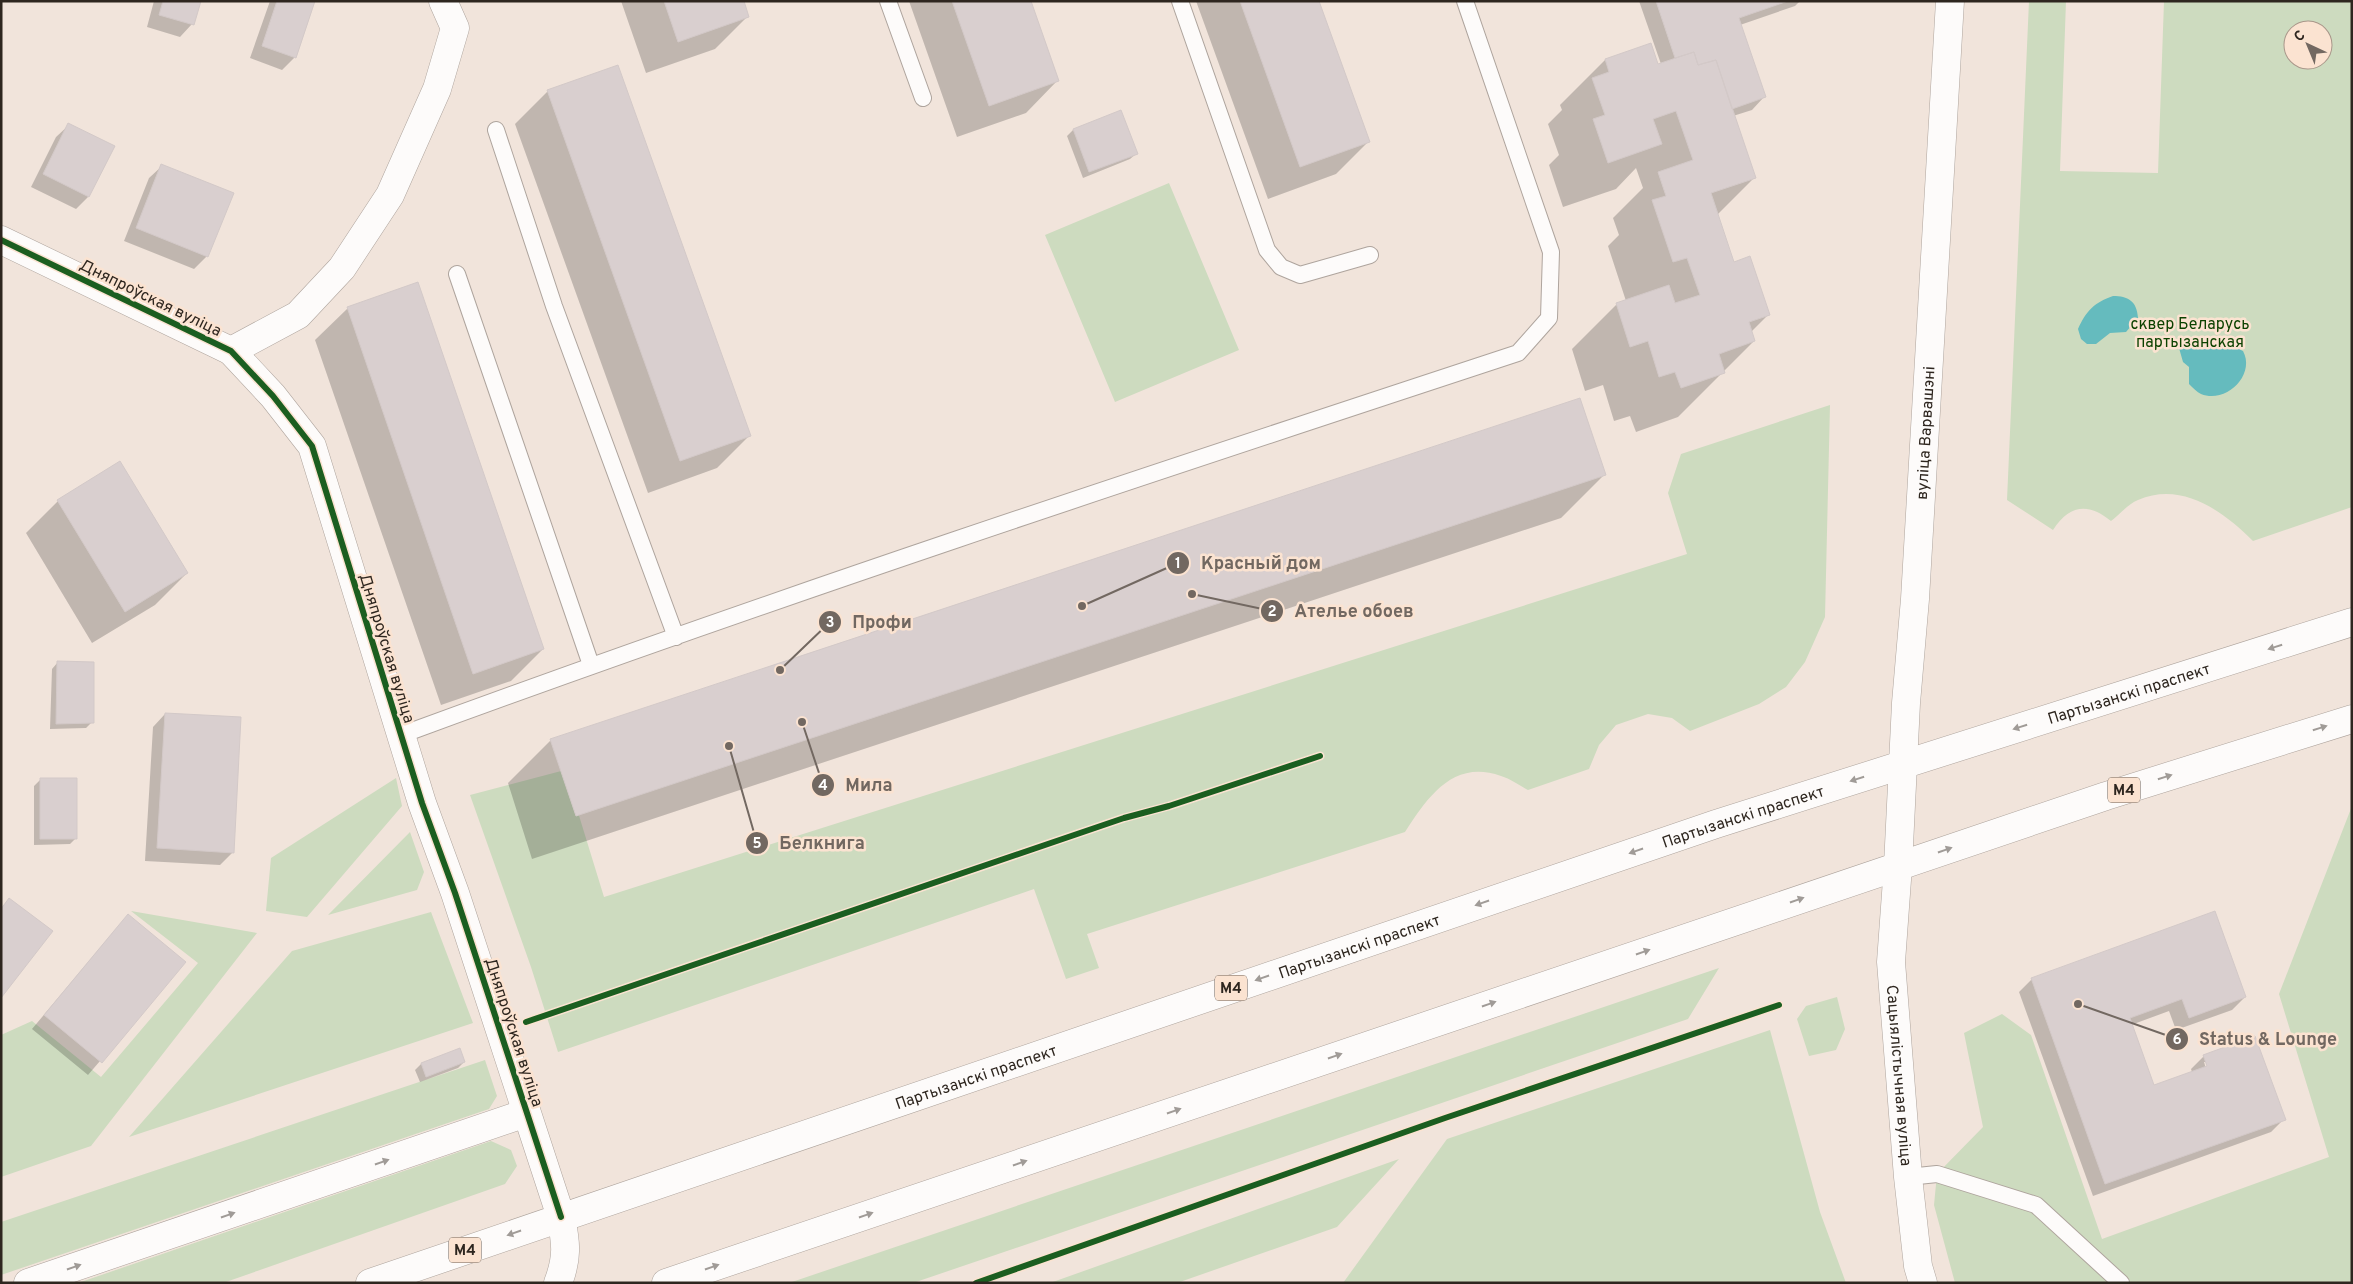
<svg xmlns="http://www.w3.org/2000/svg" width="2353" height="1284" font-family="Overpass,sans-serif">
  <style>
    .green { fill: #cddbbf; fill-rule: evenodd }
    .water { fill: #65bbbe }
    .shadow { fill: #0003; fill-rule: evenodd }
    .building { fill: #d9cfcf; stroke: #d3c9c8 }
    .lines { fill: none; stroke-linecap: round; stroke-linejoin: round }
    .service-casing { stroke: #aea49d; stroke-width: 18 }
    .minor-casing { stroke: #aea49d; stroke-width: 29 }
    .secondary-casing { stroke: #aea49d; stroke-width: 29 }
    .primary-casing { stroke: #aea49d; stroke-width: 29 }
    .service { stroke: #fdfbfa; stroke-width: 16 }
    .minor { stroke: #fdfbfa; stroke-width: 28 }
    .secondary { stroke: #fdfbfa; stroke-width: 28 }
    .primary { stroke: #fdfbfa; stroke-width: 28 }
    .cycleway-casing { stroke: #fbe3d1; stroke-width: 9 }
    .cycleway { stroke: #1b5e20; stroke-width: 6 }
    .oneway { fill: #a09b97 }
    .labels { text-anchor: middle; stroke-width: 5; stroke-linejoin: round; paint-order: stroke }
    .shield { fill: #fbe3d1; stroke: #6c5f54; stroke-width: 1 }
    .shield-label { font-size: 15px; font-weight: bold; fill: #2e261f }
    .street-label { font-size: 16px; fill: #2e261f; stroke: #fbe3d1 }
    .park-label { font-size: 16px; fill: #0c4200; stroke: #fbe3d1 }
    .leader { fill: none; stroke: #726861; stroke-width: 2 }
    .callout-dot { fill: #726861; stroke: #fbe3d1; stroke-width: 2 }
    .mark-label { font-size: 15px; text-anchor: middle; font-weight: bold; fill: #fff }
    .callout-label { font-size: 18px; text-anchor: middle; font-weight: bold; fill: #726861; stroke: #fbe3d1; stroke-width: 5; stroke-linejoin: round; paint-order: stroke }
  </style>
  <rect width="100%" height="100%" fill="#f1e4db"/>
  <!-- green -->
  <path class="green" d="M 2029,1 L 2066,1 L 2060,171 L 2158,173 L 2164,1 L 2352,1 L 2352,507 L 2253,541 C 2223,511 2182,481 2138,500 C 2128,504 2119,515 2111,521 C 2088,502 2069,505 2053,530 L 2007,500 ZM 2293,30 L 2323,30 L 2323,60 L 2293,60 Z
    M 1169,183 L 1239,350 L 1115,402 L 1045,235 Z
    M 1830,405 L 1825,617 L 1805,662 L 1786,687 L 1759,704 L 1690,731 L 1672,718 L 1648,714 L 1616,725 L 1599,745 L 1589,769 L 1528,790 C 1520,786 1511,779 1501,776 C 1453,759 1428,797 1405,832 L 1087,934 L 1099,968 L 1066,979 L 1034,889 L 558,1052 L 531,967 L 470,795 L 565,770 L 604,897 L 1687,554 L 1668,493 L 1681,454 Z
    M 396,778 L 402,806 L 307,917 L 266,911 L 271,858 Z
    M 2352,806 L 2352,1283 L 1955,1283 L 1934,1205 L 1937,1174 L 1983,1127 L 1964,1033 L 2002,1014 L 2031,1035 L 2102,1239 L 2329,1157 L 2279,994 Z
    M 410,832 L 424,872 L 417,890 L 328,915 Z
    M 131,911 L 257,933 L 91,1146 L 1,1177 L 1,1035 L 32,1021 L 101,1077 L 198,963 Z
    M 431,912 L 473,1023 L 129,1137 L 292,951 Z
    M 1719,968 L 1688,1019 L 913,1283 L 789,1283 Z
    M 1837,997 L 1845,1029 L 1836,1050 L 1809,1056 L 1797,1019 L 1806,1006 Z
    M 1770,1030 L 1820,1212 L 1846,1283 L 1343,1283 L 1447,1139 Z
    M 485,1060 L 497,1096 L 489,1109 L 1,1275 L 1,1222 Z
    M 491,1141 L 511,1150 L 517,1166 L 505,1184 L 223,1283 L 78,1283 Z
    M 1399,1159 L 1337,1227 L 1177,1283 L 1050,1283 Z"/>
  <!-- water -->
  <path class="water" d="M 2113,296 C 2128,296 2137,301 2138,318 L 2126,332 L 2110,333 L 2096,344 L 2087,344 L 2081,339 L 2078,329 C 2086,311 2095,302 2113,296 Z
    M 2191,339 L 2208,344 L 2228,344 L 2243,351 C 2256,375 2226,404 2201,394 C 2197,392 2193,388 2189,384 L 2189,367 L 2183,362 L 2179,348 L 2184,341 Z"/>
  <!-- shadow -->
  <path class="shadow" d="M 154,1 L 199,1 L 192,24 L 180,37 L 147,27 Z
    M 270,1 L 314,1 L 295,57 L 282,70 L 250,58 Z
    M 621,1 L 742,1 L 748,16 L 715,49 L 646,73 Z
    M 909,1 L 1030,1 L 1058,80 L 1026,113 L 957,137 Z
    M 1196,1 L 1317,1 L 1368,142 L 1336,174 L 1268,199 Z
    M 1639,1 L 1800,1 L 1795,6 L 1740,25 L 1764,97 L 1752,110 L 1733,116 L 1754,178 L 1717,215 L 1733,264 L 1769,314 L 1751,332 L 1754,341 L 1678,417 L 1636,432 L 1630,416 L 1614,421 L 1603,385 L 1585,391 L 1572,349 L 1617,304 L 1626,301 L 1608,246 L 1619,235 L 1613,218 L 1643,188 L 1636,168 L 1616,189 L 1563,207 L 1549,165 L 1559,155 L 1548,124 L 1562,110 L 1560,105 L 1605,60 L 1650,45 L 1657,65 L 1661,64 Z
    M 548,91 L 749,436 L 717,468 L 648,493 L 515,124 Z
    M 69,125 L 113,147 L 88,197 L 76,209 L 31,187 L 56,137 Z
    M 1073,130 L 1137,153 L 1130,159 L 1083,178 L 1067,136 Z
    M 162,166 L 207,256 L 194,269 L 124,241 L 149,178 Z
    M 348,308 L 543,649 L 511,681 L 441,705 L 315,340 Z
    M 1604,475 L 1561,518 L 532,859 L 508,783 L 551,740 Z
    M 58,501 L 187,573 L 155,605 L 92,643 L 26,533 Z
    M 58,662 L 92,722 L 86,728 L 50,729 L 52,669 Z
    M 165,714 L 233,852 L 220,865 L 145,861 L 153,727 Z
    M 40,780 L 76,838 L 70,844 L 34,845 L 34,786 Z
    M 116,929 L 185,962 L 88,1075 L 32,1029 Z
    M 2032,979 L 2245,997 L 2232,1010 L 2176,1030 L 2169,1011 L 2131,1025 L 2153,1086 L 2192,1072 L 2191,1069 L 2204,1056 L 2284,1119 L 2271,1132 L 2093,1196 L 2019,992 ZM 2204,1062 L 2206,1062 L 2210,1071 L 2207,1072 Z
    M 459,1050 L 464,1062 L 458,1068 L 420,1082 L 415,1070 L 421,1064 Z"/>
  <!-- building -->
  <path class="building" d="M 163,1 L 201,1 L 194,25 L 159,15 Z
    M 277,1 L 315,1 L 296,58 L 262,46 Z
    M 664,1 L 744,1 L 749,17 L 678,42 Z
    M 952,1 L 1031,1 L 1059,81 L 989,106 Z
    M 1240,1 L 1319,1 L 1370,142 L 1300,167 Z
    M 1656,1 L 1788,1 L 1739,18 L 1766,97 L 1732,109 L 1716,60 L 1698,65 L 1694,52 L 1675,58 Z
    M 1651,43 L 1658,64 L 1694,52 L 1698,65 L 1716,60 L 1756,178 L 1711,193 L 1734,262 L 1750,256 L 1770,315 L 1749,322 L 1755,341 L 1719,354 L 1725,373 L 1681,388 L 1675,372 L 1659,377 L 1648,341 L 1630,347 L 1616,303 L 1669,285 L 1675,303 L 1700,295 L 1687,258 L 1673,262 L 1652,200 L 1666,196 L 1658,172 L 1693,160 L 1676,111 L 1653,119 L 1662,144 L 1608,163 L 1593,119 L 1605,115 L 1592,78 L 1609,72 L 1605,59 Z
    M 618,65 L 751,436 L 680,461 L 547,90 Z
    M 1121,110 L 1138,154 L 1089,172 L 1073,129 Z
    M 68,123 L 115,146 L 89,197 L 43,174 Z
    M 161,164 L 234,193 L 208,257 L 136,228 Z
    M 418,282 L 544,649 L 473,674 L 347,307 Z
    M 1580,398 L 1606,475 L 576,816 L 550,739 Z
    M 120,461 L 188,573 L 125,612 L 57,500 Z
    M 57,661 L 94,662 L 94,723 L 56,724 Z
    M 165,713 L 241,717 L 234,853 L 157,848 Z
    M 40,778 L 77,778 L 77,839 L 40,839 Z
    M 9,898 L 53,931 L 1,998 L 1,909 Z
    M 2215,911 L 2246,997 L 2189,1018 L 2182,999 L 2130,1018 L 2154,1085 L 2207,1066 L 2203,1055 L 2255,1036 L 2286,1120 L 2105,1184 L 2031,978 Z
    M 128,914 L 186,962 L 102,1063 L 44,1015 Z
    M 460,1048 L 465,1062 L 426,1077 L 421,1063 Z"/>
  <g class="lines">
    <defs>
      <path id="service" d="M 888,1 L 923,98
        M 1180,1 L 1267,250 L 1281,267 L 1300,275 L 1370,255
        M 496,130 L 554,306 L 676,637
        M 457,274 L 591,665
        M 401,735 C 770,599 1144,476 1518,353 L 1549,318 L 1551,252 L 1465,1
        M 1908,1177 L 1937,1174 L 2036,1205 L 2121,1283"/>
      <g id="minor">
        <path d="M 1,240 L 231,351 L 273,396 L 312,446 L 422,803 L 455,893 L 561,1217"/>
        <path d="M 231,351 L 298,315 L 342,268 L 390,195 L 437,89 L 455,28 L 443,1"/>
        <path id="s1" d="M 1898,866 L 1891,962 L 1908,1177 L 1918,1266 L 1923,1283"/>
        <path d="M 28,1283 L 526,1113"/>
      </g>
      <g id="secondary">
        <path id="s2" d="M 1898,866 L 1906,703 L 1915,599 L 1950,1"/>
      </g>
      <g id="primary">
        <path id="s3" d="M 370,1283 L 1716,824 L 2352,622"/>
        <path d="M 558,1283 C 568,1257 566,1243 561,1217"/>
        <path d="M 666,1283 L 2106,796 L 2352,719"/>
      </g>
    </defs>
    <!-- service casing -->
    <use href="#service" class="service-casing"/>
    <!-- minor casing -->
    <use href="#minor" class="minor-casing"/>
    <!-- secondary casing -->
    <use href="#secondary" class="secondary-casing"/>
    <!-- primary casing -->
    <use href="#primary" class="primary-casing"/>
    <!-- service -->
    <use href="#service" class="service"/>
    <!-- minor -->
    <use href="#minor" class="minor"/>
    <!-- secondary -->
    <use href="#secondary" class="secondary"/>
    <!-- primary -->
    <use href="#primary" class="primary"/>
    <defs>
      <path id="cycleway" d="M 1,240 L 231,351 L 273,396 L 312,446 L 422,803 L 455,893 L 561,1217
        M 526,1022 L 1124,818 L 1169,806 L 1320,756
        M 976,1283 L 1445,1118 L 1779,1005"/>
    </defs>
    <!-- cycleway casing -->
    <use href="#cycleway" class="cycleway-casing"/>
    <!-- cycleway -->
    <use href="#cycleway" class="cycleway"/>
  </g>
  <!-- one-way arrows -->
  <defs><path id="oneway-solid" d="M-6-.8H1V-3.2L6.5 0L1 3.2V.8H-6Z" transform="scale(1.25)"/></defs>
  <g class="oneway">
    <use href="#oneway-solid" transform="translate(2275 647) rotate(163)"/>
    <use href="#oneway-solid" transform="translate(2020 727) rotate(162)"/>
    <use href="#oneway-solid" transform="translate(2320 728) rotate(-17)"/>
    <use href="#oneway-solid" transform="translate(2165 777) rotate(-18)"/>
    <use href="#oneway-solid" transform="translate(1857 779) rotate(162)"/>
    <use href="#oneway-solid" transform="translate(1945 850) rotate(-19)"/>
    <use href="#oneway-solid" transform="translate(1636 851) rotate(161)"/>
    <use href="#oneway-solid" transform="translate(1797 900) rotate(-19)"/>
    <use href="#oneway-solid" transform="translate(1482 903) rotate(161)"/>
    <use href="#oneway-solid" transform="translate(1643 952) rotate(-19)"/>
    <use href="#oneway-solid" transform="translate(1262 978) rotate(161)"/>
    <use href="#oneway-solid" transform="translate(1489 1004) rotate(-19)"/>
    <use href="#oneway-solid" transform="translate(1335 1056) rotate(-19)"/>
    <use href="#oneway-solid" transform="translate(1174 1111) rotate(-19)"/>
    <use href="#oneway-solid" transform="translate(382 1162) rotate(-19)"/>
    <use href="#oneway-solid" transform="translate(1020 1163) rotate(-19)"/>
    <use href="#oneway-solid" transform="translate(228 1215) rotate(-19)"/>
    <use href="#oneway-solid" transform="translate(866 1215) rotate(-19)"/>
    <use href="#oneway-solid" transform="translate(514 1233) rotate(161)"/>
    <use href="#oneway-solid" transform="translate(74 1267) rotate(-19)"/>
    <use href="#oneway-solid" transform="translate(712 1267) rotate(-19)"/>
  </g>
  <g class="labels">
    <!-- shield labels -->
    <g class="shield">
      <rect x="2108" y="777.5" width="32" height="25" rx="4"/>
      <rect x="1215" y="975.5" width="32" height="25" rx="4"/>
      <rect x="449" y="1237.5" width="32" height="25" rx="4"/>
    </g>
    <g class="shield-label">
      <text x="2124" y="795">М4</text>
      <text x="1231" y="993">М4</text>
      <text x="465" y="1255">М4</text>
    </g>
    <!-- street labels -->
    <g class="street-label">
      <text transform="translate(151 297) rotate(26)" y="6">Дняпроўская вуліца</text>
      <text dy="6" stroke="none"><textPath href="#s2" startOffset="434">вуліца Варвашэні</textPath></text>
      <text transform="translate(388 648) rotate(73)" y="6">Дняпроўская вуліца</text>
      <text dy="6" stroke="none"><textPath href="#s3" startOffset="1855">Партызанскі праспект</textPath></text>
      <text dy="6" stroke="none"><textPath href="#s3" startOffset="1450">Партызанскі праспект</textPath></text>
      <text dy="6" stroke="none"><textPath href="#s3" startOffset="1045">Партызанскі праспект</textPath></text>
      <text transform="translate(515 1032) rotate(72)" y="6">Дняпроўская вуліца</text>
      <text dy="6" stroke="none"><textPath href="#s3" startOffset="640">Партызанскі праспект</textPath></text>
      <text dy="6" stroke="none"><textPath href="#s1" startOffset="210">Сацыялістычная вуліца</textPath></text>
    </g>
    <!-- park labels -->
    <g class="park-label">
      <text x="2190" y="329">сквер Беларусь<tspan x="2190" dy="18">партызанская</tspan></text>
    </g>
  </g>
  <!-- callouts -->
  <path class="leader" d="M1082 606L1178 563M1192 594L1272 611M780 670L830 622M802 722L823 785M729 746L757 843M2078 1004L2177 1039"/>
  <g class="callout-dot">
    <circle cx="1082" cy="606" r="5"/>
    <circle cx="1192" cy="594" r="5"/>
    <circle cx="780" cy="670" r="5"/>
    <circle cx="802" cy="722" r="5"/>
    <circle cx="729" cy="746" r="5"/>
    <circle cx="2078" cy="1004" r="5"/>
    <circle cx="1178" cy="563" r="12"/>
    <circle cx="1272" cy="611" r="12"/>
    <circle cx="830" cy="622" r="12"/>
    <circle cx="823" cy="785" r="12"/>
    <circle cx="757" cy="843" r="12"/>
    <circle cx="2177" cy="1039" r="12"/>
  </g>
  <g class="mark-label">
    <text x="1178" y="568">1</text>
    <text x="1272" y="616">2</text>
    <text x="830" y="627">3</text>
    <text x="823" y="790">4</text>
    <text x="757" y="848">5</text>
    <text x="2177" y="1044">6</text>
  </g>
  <g class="callout-label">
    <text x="1261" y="569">Красный дом</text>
    <text x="1354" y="617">Ателье обоев</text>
    <text x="882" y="628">Профи</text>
    <text x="869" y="791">Мила</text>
    <text x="822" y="849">Белкнига</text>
    <text x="2268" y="1045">Status &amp; Lounge</text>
  </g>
  <!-- border -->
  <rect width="2353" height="1284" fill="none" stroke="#2e261f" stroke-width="5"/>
  <!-- north arrow -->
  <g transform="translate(2308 45) rotate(316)"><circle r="24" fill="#fbe3d1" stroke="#a9978a"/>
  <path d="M0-4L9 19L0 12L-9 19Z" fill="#726861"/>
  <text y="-8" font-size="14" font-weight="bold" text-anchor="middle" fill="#2e261f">С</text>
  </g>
</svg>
